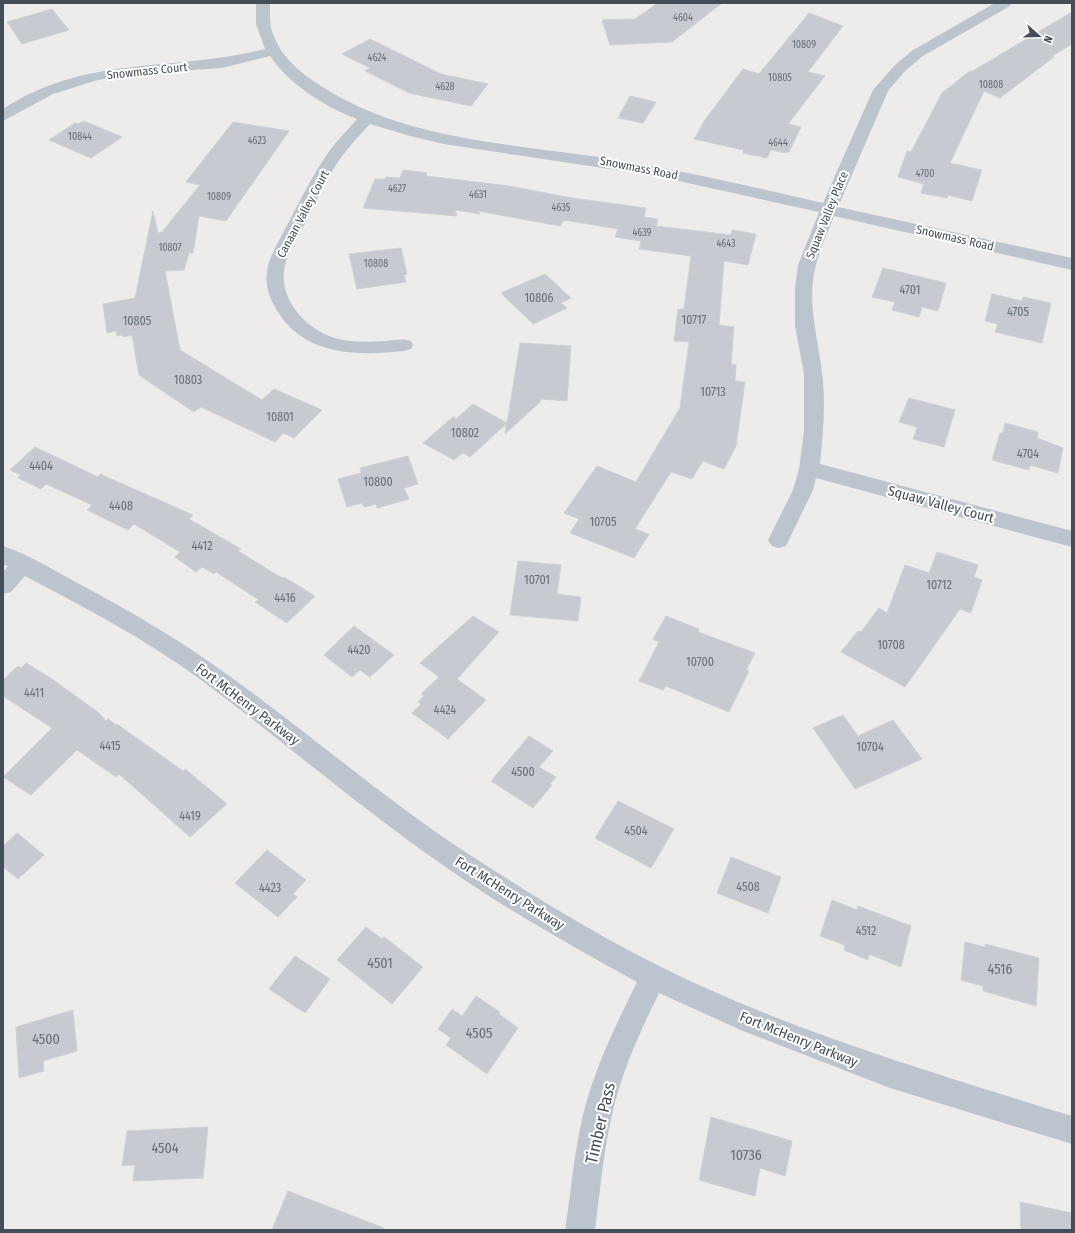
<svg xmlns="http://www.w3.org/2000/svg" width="1075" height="1233" font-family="'Fira Sans Condensed',sans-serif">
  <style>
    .building { fill: #c8cad1; stroke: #cfd1d7 }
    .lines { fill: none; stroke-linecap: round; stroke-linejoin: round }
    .minor { fill: #bcc5ce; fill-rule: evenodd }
    .labels { text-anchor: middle; stroke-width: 4; stroke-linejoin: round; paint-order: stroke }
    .far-number-label { font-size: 10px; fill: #656d77 }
    .far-street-label { font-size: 12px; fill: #444e59; stroke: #fff }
    .number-label { font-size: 12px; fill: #656d77 }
    .street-label { font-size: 14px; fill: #444e59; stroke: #fff }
    .near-number-label { font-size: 14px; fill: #656d77 }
    .near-street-label { font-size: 17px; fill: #444e59; stroke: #fff }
  </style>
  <rect width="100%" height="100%" fill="#eeebeb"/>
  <!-- building -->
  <path class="building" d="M 658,3 L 722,3 L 672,42 L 610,45 L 602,20 L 635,19 Z
    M 52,9 L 69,30 L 22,44 L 7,22 Z
    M 1072,12 L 1072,44 L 1052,56 L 1054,57 L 1000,98 L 984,91 L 950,163 L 982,170 L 972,201 L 948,195 L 947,198 L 921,193 L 924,184 L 898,177 L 907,151 L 911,152 L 942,93 L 970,71 L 971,72 Z
    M 809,13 L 843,26 L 808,72 L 825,76 L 788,124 L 801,127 L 789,152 L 786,153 L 771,150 L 767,158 L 743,153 L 744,150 L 694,139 L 705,120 L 743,69 L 759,74 Z
    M 370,39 L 441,74 L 488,84 L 471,106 L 409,93 L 365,71 L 370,68 L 342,54 Z
    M 630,96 L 656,102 L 643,123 L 618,118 Z
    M 84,121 L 122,137 L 91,158 L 49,140 L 75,123 L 78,124 Z
    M 233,122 L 289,131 L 226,221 L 199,216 L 193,253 L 189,253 L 184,270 L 165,271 L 180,350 L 262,400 L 274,389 L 322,410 L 294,438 L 283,433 L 275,442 L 201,407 L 194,412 L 185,406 L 139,375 L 132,335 L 123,337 L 122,335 L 117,336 L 116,331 L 107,333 L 103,304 L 135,298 L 153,211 L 158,233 L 162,232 L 200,185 L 186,182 Z
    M 403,170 L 427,173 L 426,176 L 509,186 L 572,198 L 646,208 L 644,217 L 658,219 L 656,226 L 731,235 L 732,230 L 756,234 L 748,265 L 724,261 L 719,325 L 734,327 L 731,364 L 736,365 L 735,381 L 745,382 L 736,446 L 724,469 L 703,461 L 692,479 L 671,472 L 635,529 L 649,534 L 634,558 L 570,533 L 579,519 L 564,513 L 597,466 L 636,482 L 680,408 L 689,342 L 674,341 L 678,309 L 684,309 L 691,256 L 639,249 L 641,241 L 615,237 L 618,229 L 564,220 L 560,226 L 478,211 L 480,214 L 455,210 L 457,216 L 363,208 L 375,179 L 385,179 L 386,177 L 400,178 Z
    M 401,248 L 407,274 L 404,275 L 406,282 L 357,289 L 349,254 Z
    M 883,268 L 946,283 L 938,311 L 922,307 L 919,317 L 892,310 L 895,302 L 872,297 Z
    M 545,274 L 571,298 L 561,303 L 567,308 L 533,324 L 501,293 Z
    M 992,294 L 1022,301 L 1023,297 L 1051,303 L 1042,343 L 995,332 L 998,324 L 985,321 Z
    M 520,343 L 571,346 L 567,401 L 541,399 L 540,402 L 505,434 L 506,424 L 470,457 L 463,453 L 454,460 L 423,443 L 453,417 L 456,419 L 473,404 L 507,423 Z
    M 909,398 L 955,410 L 944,447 L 913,439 L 917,427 L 899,422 Z
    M 1005,423 L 1038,432 L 1037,438 L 1063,448 L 1058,473 L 1030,465 L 1029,470 L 992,460 L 1000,433 L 1003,433 Z
    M 35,447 L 98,477 L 100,474 L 193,515 L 189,519 L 241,549 L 238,551 L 282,578 L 284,577 L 315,596 L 287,623 L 255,602 L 259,600 L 216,572 L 214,574 L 202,567 L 196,572 L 175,557 L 180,552 L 134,524 L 128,530 L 87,510 L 92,505 L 46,484 L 41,489 L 18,478 L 21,475 L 10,470 Z
    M 408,456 L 418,484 L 404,488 L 409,499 L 377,508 L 376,504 L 364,507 L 362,503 L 347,507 L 338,479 L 361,473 L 360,468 Z
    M 937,552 L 978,565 L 974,577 L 982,580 L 971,613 L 960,609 L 905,687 L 841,652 L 858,631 L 861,632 L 879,608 L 887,613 L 905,565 L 929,573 Z
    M 518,561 L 561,565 L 557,594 L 581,597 L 578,621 L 510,615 Z
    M 473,616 L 499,632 L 457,679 L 486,700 L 448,739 L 412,713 L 421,704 L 418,702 L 424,696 L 421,694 L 439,677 L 420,663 Z
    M 666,616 L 699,629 L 698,632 L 755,653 L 746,670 L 749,671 L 729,712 L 666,686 L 663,690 L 639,681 L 659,642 L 653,639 Z
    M 354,626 L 394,655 L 370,677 L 360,670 L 352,677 L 324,655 Z
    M 26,663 L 52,679 L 99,713 L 106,721 L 108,719 L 116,725 L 117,724 L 183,771 L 185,769 L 227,804 L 190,837 L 119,774 L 116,777 L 77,750 L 31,795 L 3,777 L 52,728 L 3,696 L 3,680 L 18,666 L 21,668 Z
    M 843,715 L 858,736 L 893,720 L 922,759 L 855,789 L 813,728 Z
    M 529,736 L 553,751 L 539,767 L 556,777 L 550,784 L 552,785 L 533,808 L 491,781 Z
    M 618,801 L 674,829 L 651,868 L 595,838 Z
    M 17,833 L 44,855 L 18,879 L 3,867 L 3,846 Z
    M 267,850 L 306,880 L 293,894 L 297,897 L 278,917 L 235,883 Z
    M 731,857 L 781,877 L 768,913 L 717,893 Z
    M 832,900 L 857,910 L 858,906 L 911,926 L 901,967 L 869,954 L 868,960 L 844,950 L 845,945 L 820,936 Z
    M 366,927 L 382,939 L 384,937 L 423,967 L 392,1004 L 337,960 Z
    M 965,942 L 985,947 L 985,944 L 1039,958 L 1036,1006 L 983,991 L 983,986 L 961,980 Z
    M 295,956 L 330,979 L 305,1013 L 269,989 Z
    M 476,996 L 500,1012 L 499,1014 L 518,1028 L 487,1074 L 446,1045 L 451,1038 L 438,1029 L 452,1009 L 462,1016 Z
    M 73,1010 L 77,1051 L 43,1061 L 44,1071 L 19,1078 L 16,1027 Z
    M 711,1117 L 792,1141 L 785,1176 L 760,1168 L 755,1196 L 699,1180 Z
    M 208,1127 L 203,1178 L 133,1181 L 135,1165 L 122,1166 L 127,1131 Z
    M 288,1191 L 384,1228 L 383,1230 L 272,1230 Z
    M 1020,1202 L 1072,1213 L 1072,1230 L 1021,1230 Z"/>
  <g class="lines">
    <!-- minor -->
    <path class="minor" d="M 256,3 L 270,3 C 270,13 269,24 273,34 C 281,56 299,72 318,84 C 408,144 521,143 624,161 C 691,172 757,188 823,203 L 873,90 L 895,65 L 913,50 L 995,3 L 1012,3 L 1010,6 L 923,56 L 905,71 L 888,91 L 838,207 L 1072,258 L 1072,270 L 834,216 C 828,232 820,248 816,265 C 806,301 818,337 822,373 C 826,403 823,435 820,464 L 1072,531 L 1072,547 L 816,478 L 813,490 L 786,546 L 779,548 L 772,546 L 768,540 L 793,490 L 799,469 L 804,431 L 804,374 L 795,326 L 795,288 L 798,265 L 819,212 L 656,176 L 444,144 L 410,136 L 370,124 C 360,135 349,146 340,159 C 327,177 318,198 308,218 C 301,232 291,246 286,261 C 276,294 300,324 329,336 C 346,343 368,342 386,341 C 395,340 402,338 411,341 L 413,345 L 411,349 L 404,351 C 359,356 305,356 278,312 C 270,300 265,287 267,272 C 269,255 280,240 287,225 C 299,203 310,180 324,159 C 333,144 346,132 357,119 C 325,107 290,85 270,56 L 222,68 L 132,74 L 98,80 L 53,94 L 3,121 L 3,109 C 86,54 174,72 265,49 L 256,24 Z
      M 3,546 C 31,555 58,573 85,587 C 128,610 171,635 211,663 C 298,723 378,795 467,853 C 530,894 596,935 663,968 C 793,1032 934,1073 1072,1116 L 1072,1144 L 890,1088 L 743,1031 L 659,993 C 640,1032 621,1073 612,1115 C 603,1153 600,1192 595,1230 L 565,1230 C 571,1192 574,1153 583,1115 C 594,1069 616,1025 637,982 C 572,946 507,910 447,868 C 360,808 281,739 197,677 C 143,638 84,607 25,576 L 11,592 L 3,594 L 3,572 L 8,566 L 3,564 Z"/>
  </g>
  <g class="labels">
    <!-- far-number labels -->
    <g class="far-number-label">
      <text x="683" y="21">4604</text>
      <text x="804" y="48">10809</text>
      <text x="377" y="61">4624</text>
      <text x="780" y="81">10805</text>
      <text x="991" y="88">10808</text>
      <text x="445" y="90">4628</text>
      <text x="80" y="140">10844</text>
      <text x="257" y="144">4623</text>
      <text x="778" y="146">4644</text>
      <text x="925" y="177">4700</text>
      <text x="397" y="192">4627</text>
      <text x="478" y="198">4631</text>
      <text x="219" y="200">10809</text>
      <text x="561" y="211">4635</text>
      <text x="642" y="236">4639</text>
      <text x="726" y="247">4643</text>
      <text x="170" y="251">10807</text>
      <text x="376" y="267">10808</text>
    </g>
    <!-- far-street labels -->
    <g class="far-street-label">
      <text transform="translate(147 71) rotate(-6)" y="4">Snowmass Court</text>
      <text transform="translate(639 168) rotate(11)" y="4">Snowmass Road</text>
      <text transform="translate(303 214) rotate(-62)" y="4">Canaan Valley Court</text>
      <text transform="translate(827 215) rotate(-68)" y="4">Squaw Valley Place</text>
      <text transform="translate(955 238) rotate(13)" y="4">Snowmass Road</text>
    </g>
    <!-- number labels -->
    <g class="number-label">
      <text x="910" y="294">4701</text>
      <text x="539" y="302">10806</text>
      <text x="1018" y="316">4705</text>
      <text x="694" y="324">10717</text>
      <text x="137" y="325">10805</text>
      <text x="188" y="384">10803</text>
      <text x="713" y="396">10713</text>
      <text x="280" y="421">10801</text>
      <text x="465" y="437">10802</text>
      <text x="1028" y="458">4704</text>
      <text x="41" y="470">4404</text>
      <text x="378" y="486">10800</text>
      <text x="121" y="510">4408</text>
      <text x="603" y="526">10705</text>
      <text x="202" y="550">4412</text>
      <text x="537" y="584">10701</text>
      <text x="939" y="589">10712</text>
      <text x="285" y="602">4416</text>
      <text x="891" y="649">10708</text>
      <text x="359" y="654">4420</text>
      <text x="700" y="666">10700</text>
      <text x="34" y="697">4411</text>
      <text x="445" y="714">4424</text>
      <text x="110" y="750">4415</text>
      <text x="870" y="751">10704</text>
      <text x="523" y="776">4500</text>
      <text x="190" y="820">4419</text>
      <text x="636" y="835">4504</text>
      <text x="748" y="891">4508</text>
      <text x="270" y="892">4423</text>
      <text x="866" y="935">4512</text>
    </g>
    <!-- street labels -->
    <g class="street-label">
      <text transform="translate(941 504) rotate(15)" y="5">Squaw Valley Court</text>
      <text transform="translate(248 704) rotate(37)" y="5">Fort McHenry Parkway</text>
      <text transform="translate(510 893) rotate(32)" y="5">Fort McHenry Parkway</text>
      <text transform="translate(799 1039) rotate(22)" y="5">Fort McHenry Parkway</text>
    </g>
    <!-- near-number labels -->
    <g class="near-number-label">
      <text x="380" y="968">4501</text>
      <text x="1000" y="974">4516</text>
      <text x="479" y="1038">4505</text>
      <text x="46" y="1044">4500</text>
      <text x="165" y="1153">4504</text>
      <text x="746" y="1160">10736</text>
    </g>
    <!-- near-street labels -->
    <g class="near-street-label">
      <text transform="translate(600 1123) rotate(-77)" y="6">Timber Pass</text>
    </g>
  </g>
  <!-- border -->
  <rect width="1075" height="1233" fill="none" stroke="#444e59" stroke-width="8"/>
  <!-- north arrow -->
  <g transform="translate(1039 36) rotate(110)" stroke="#ffffff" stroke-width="3" paint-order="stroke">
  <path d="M0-3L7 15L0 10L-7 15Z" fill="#444e59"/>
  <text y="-6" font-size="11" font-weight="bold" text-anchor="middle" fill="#444e59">N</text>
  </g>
</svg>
